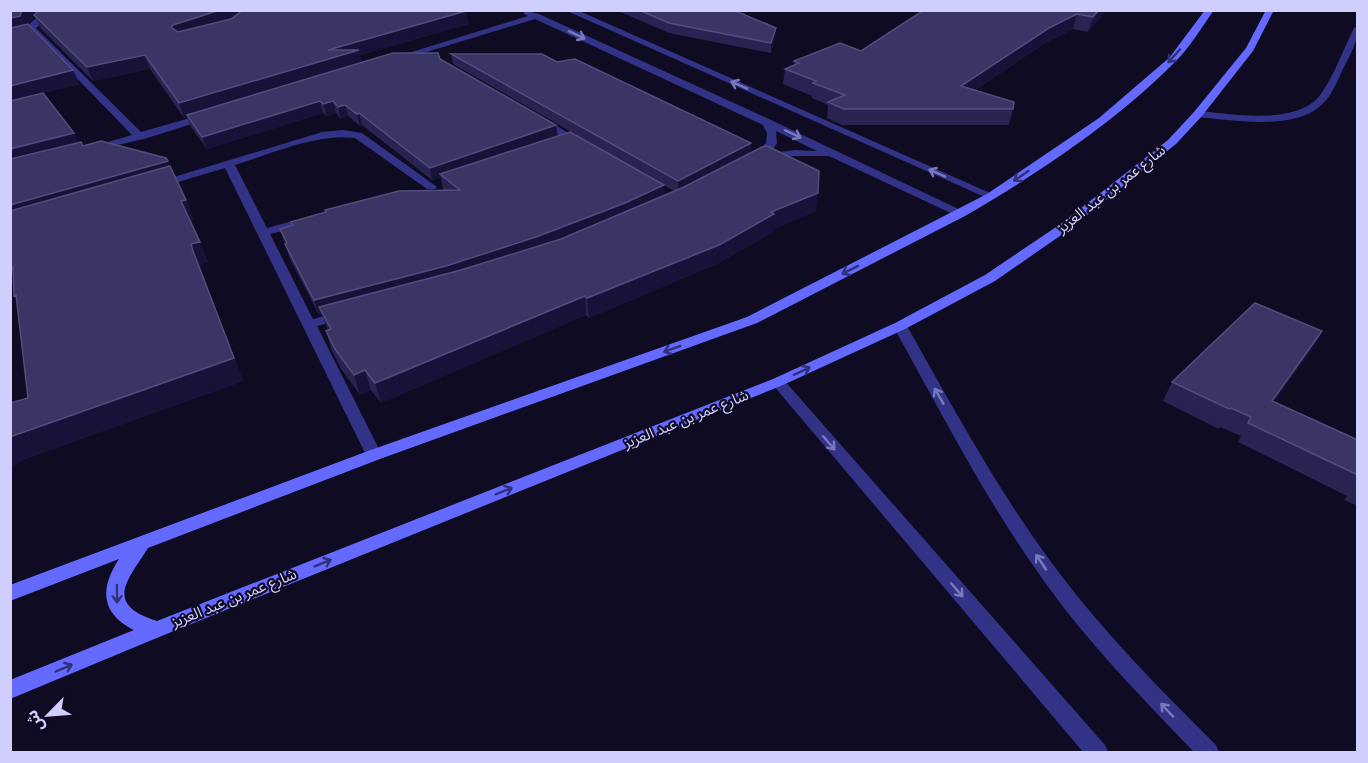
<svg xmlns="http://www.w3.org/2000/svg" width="1368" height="763" font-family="'Golos Text','Noto Sans Arabic',sans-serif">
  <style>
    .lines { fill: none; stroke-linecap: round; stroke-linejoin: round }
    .lane { fill: #323386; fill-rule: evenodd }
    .street { fill: #323386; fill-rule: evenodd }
    .secondary { fill: #6469ff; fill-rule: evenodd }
    .wall { fill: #2a2352 }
    .shaded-wall { fill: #171237 }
    .building { fill: #3b3565; stroke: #534d7d; stroke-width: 1.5 }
    .oneway { stroke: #7978bc }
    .oneway2 { stroke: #30317a }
    .labels { text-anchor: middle; stroke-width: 4.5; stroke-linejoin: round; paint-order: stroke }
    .street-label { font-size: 15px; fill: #d0cdff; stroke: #0e0b22 }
  </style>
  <rect width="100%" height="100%" fill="#0e0b22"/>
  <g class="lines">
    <!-- lane -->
    <path class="lane" d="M 1358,26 C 1358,42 1350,55 1343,69 C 1337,83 1330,99 1318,108 C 1290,130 1231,120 1198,117 L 1193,114 L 1198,111 C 1232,114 1298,126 1321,94 C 1335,74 1343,50 1354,28 Z
      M 900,322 L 907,326 C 954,409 999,493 1057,570 C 1104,633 1160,689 1216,745 L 1219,752 L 1194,752 C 1141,697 1088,643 1044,581 C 986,501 941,412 893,326 Z
      M 778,377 L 783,379 L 1105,745 L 1108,752 L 1083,752 L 773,385 L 770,382 L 773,379 Z"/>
    <!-- street -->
    <path class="street" d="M 63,10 L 78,10 L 45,21 L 36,28 L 141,132 L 207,113 L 212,116 L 211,118 L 144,139 L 91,151 L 91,147 L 132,135 L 28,28 C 32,15 52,14 63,10 Z
      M 524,10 L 539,14 L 769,119 L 967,213 L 961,217 L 957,216 L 829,156 L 795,156 L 751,162 L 751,158 L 766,143 L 767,133 L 763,125 L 535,19 L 397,61 L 389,59 L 528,16 L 524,14 ZM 776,131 L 817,151 L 795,150 L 771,153 L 777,143 Z
      M 565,10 L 577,10 L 997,196 L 995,198 L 987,198 Z
      M 536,118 L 544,118 L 586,144 L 581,147 L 577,146 L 536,122 Z
      M 343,130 L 362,133 L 437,187 L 435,189 L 427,189 L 355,138 C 317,133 271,154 235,165 L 267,228 L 311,216 L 317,220 L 315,223 L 270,234 L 313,319 L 341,312 L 348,316 L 346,319 L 317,326 L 382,455 L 380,459 L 368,459 L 366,455 L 225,168 L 158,188 L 152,185 L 154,183 L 322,132 Z"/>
    <!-- secondary -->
    <path class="secondary" d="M 1205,10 L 1214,10 C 1202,27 1190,47 1175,62 C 1118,120 1036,175 965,216 L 757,323 L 380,459 L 148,548 C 128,580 103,604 157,621 L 773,379 L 895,323 L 985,275 L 1062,223 L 1168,140 L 1194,112 L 1246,48 L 1266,10 L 1274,10 L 1253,51 L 1202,116 L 1176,144 L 1070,229 L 995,281 L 905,329 L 783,385 L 164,635 L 10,699 L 10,680 L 134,630 C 100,613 100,588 119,559 L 10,601 L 10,585 L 368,451 L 747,317 L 987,194 L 1099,118 L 1170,57 Z"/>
  </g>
  <!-- wall -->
  <path class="wall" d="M 10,10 L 239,10 L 237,15 L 466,11 L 468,24 L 360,55 L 362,63 L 440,59 L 556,125 L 557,136 L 664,185 L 664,195 L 674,191 L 453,64 L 451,54 L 557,62 L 751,153 L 816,211 L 773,229 L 773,232 L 719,263 L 589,318 L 586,315 L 381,403 L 371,390 L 360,395 L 341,369 L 332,351 L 326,331 L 328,330 L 322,314 L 319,315 L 290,259 L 280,229 L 292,225 L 291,222 L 445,190 L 443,189 L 441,178 L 432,180 L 362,125 L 360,126 L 348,116 L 341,119 L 336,113 L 327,116 L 323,113 L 207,149 L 191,127 L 187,117 L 184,118 L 150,69 L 93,81 L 40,28 L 35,17 L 29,22 L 28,24 L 80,84 L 43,93 L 74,133 L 78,143 L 83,146 L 170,166 L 186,200 L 194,220 L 191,221 L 208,262 L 200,265 L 202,272 L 243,381 L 25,459 L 28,398 L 13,273 L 10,268 Z
    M 616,10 L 753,10 L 743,14 L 776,28 L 775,38 L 771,53 L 669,33 Z
    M 924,10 L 1107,10 L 1088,32 L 1073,29 L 1045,43 L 975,90 L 1013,109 L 1009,125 L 842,125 L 827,118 L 828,105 L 812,98 L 812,96 L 783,84 L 785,69 L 794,65 L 794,61 L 861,51 Z
    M 1322,331 L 1311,350 L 1274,402 L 1358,440 L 1358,506 L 1344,500 L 1347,496 L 1238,442 L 1241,436 L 1220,427 L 1219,429 L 1163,401 L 1172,382 Z"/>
  <!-- shaded-wall -->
  <path class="shaded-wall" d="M 22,10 L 54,10 L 34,15 L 35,17 L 29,22 L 26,29 L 10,33 L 10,18 Z
    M 220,10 L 239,10 L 235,20 L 177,38 L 171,27 L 173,25 Z
    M 729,10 L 753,10 L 729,19 Z
    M 1099,10 L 1107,10 L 1088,32 L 1093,17 Z
    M 466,11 L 468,24 L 360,55 L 362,64 L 184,118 L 179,103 L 328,50 Z
    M 1077,14 L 1073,29 L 1045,43 L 958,101 L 961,86 L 1049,28 Z
    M 776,28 L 775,38 L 771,53 L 771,43 Z
    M 145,55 L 150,69 L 93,81 L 87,67 Z
    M 73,70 L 80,84 L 10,102 L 10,86 Z
    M 320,101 L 323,113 L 207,149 L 202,137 Z
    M 333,101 L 336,113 L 327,116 L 323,104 Z
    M 345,105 L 348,116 L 341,119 L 338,107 Z
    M 359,113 L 362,125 L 360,126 L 357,114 Z
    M 556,125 L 558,137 L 440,174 L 441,178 L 432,180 L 430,168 Z
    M 74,133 L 80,147 L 10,165 L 10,149 Z
    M 751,143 L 751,155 L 678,193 L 678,181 Z
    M 168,161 L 173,175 L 10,213 L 10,203 Z
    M 664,185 L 664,200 L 626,218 L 323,314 L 319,307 L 322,314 L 319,315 L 314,300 Z
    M 818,193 L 816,211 L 773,229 L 773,232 L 719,263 L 589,318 L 587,298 L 771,212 Z
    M 186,200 L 194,220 L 190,222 L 181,201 Z
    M 200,242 L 208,262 L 200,265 L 202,272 L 243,381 L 25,459 L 10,469 L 10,437 L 193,251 L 191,244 Z
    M 585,296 L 586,315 L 381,403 L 375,383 Z
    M 1322,331 L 1311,350 L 1261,420 L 1272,401 Z
    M 365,370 L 371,390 L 360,395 L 354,375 Z"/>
  <!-- building -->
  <path class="building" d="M 10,10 L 22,10 L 20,16 L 10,18 Z
    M 40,10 L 220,10 L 173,25 L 171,27 L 178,32 L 231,19 L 243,10 L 466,11 L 328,50 L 359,50 L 179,103 L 145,55 L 87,67 L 34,15 Z
    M 639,10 L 733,10 L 776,28 L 771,43 L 669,23 Z
    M 924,10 L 1099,10 L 1093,17 L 1077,14 L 1049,28 L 961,86 L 1014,102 L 1013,109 L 844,109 L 828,102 L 845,95 L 813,83 L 816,81 L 785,69 L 799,63 L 794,61 L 840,43 L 861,51 Z
    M 28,24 L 73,70 L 10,86 L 10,28 Z
    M 393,53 L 438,53 L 440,59 L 556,125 L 430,168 L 359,113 L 357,114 L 345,105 L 338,107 L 333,101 L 323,104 L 320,101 L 202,137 L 187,115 Z
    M 451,54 L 542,54 L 557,62 L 575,59 L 751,143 L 678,181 Z
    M 43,93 L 74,133 L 10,149 L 10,101 Z
    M 570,132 L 664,185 L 625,203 L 536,237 L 446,266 L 314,300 L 285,244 L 287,243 L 280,229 L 293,225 L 291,222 L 326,212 L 325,210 L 399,191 L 460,190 L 440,174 Z
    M 101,141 L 166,158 L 168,161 L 10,205 L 10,159 L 81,142 L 83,146 Z
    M 767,146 L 819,171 L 818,193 L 771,212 L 774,214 L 719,245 L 587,298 L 585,296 L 375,383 L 365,370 L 354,375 L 335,349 L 326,331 L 331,329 L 319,307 L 461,270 L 561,239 L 684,187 L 762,147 Z
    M 170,166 L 186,200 L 181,201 L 200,242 L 191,244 L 193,251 L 234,358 L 10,437 L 10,403 L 28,398 L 16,295 L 14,296 L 13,267 L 10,268 L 10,211 Z
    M 1255,303 L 1322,331 L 1272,401 L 1358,440 L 1358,475 L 1248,423 L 1251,417 L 1231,408 L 1229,409 L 1172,382 Z"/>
  <!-- one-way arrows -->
  <defs><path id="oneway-shaft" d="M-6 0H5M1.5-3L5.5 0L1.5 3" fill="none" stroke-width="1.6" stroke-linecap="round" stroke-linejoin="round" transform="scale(1.5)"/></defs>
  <g class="oneway">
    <use href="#oneway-shaft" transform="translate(577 35) rotate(25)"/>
    <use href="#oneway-shaft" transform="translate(739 85) rotate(-156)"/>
    <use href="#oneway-shaft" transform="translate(793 134) rotate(25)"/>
    <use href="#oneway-shaft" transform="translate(937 173) rotate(-156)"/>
    <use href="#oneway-shaft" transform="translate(939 396) rotate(-120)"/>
    <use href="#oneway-shaft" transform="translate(829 443) rotate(49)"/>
    <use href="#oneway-shaft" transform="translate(1041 562) rotate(-124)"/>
    <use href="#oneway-shaft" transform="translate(957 590) rotate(49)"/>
    <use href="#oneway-shaft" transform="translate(1167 710) rotate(-133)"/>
  </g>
  <g class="oneway2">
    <use href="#oneway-shaft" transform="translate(1174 56) rotate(132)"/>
    <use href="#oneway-shaft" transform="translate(1021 176) rotate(146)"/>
    <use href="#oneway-shaft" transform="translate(850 270) rotate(153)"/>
    <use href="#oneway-shaft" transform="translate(672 349) rotate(160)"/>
    <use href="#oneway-shaft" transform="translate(802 371) rotate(-25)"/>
    <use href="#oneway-shaft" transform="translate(504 491) rotate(-22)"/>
    <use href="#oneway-shaft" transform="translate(323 563) rotate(-22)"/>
    <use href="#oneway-shaft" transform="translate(117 594) rotate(89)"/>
    <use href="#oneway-shaft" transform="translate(64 668) rotate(-23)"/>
  </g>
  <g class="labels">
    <!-- street labels -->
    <g class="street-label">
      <text transform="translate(1111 189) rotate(-38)" y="5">شارع عمر بن عبد العزيز</text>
      <text transform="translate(686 419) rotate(-22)" y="5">شارع عمر بن عبد العزيز</text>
      <text transform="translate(234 598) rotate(-22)" y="5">شارع عمر بن عبد العزيز</text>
    </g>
  </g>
  <!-- border -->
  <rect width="1368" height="763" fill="none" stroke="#d0cdff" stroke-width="24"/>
  <!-- north arrow -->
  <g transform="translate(48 715) rotate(245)" stroke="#0e0b22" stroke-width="4.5" paint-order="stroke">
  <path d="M0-4.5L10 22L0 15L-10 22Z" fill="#d0cdff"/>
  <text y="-9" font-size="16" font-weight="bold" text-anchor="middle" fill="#d0cdff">ش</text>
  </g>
</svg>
